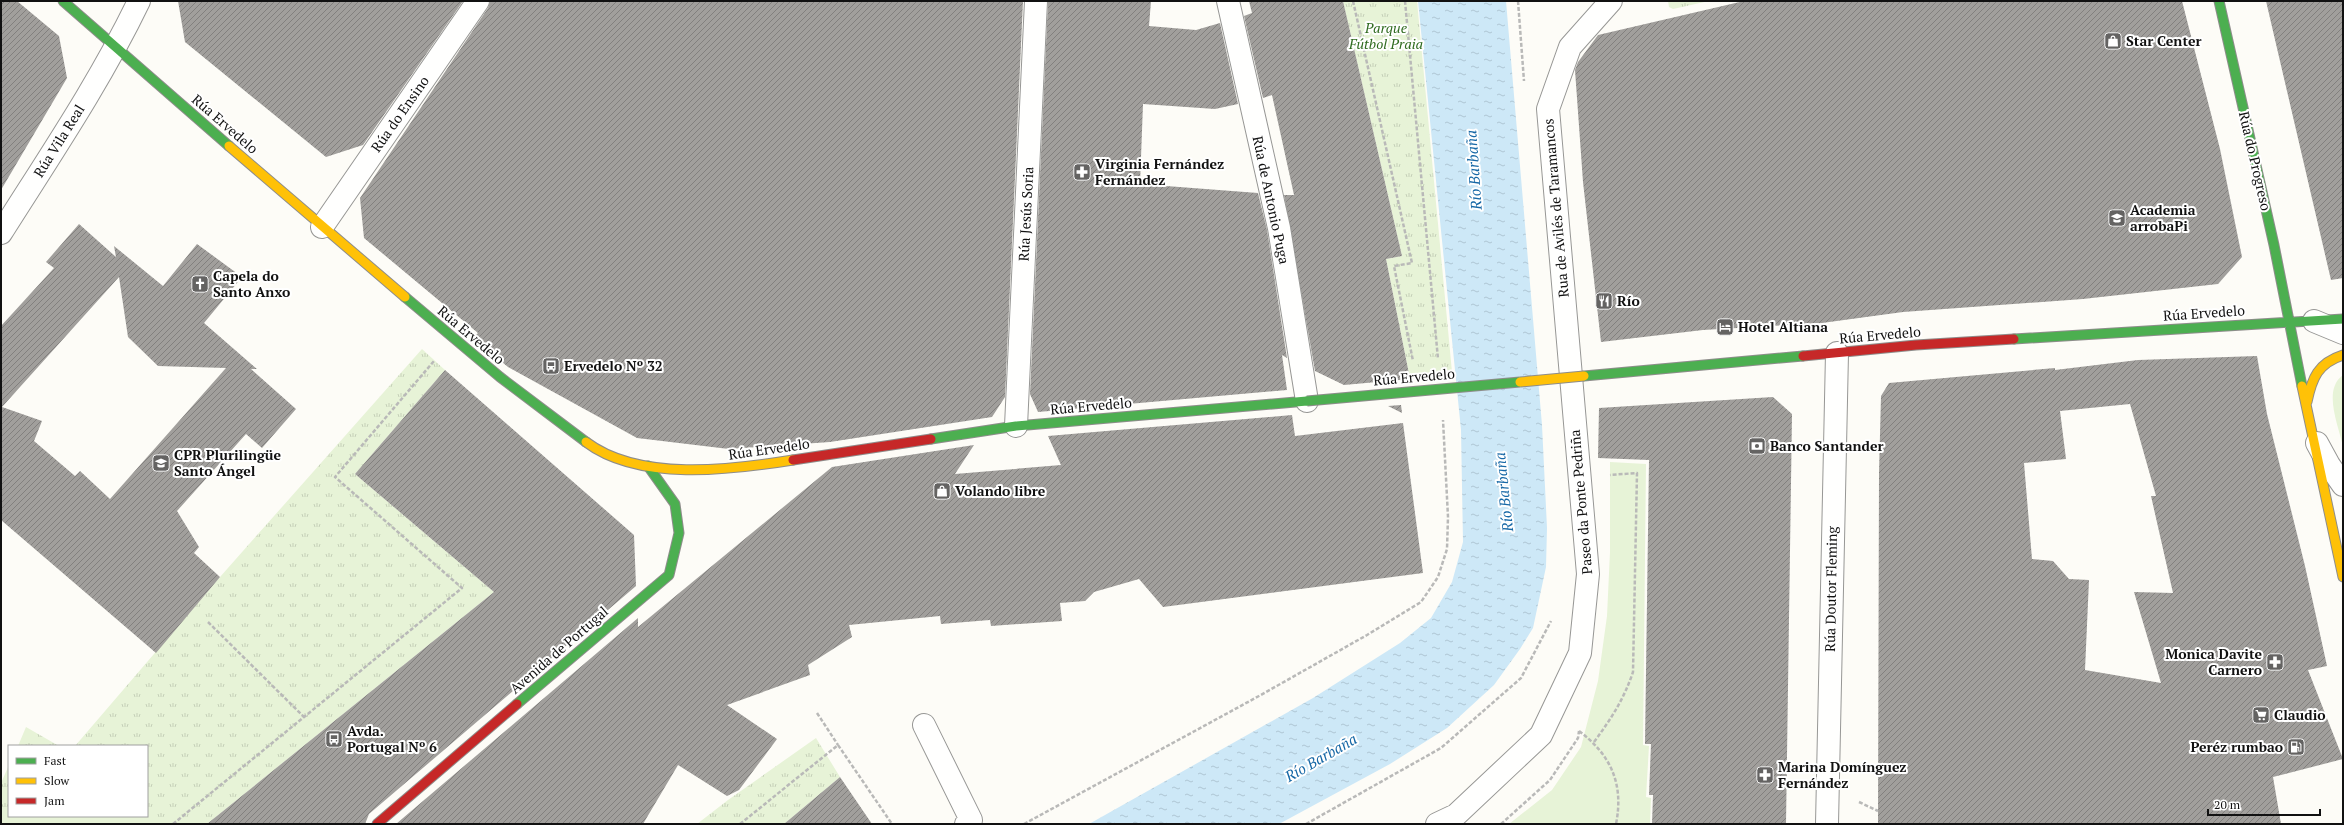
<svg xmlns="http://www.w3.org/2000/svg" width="2344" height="825" font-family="'PT Serif',serif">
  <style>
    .grass { fill: url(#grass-tufts) }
    .garden { fill: #e7f3d7 }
    .water { fill: url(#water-ripples) }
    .building { fill: url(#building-hatch); fill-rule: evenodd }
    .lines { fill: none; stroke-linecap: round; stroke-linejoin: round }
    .street-casing { stroke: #979795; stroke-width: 24 }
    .fast-casing { stroke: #8e8d8b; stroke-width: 11 }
    .slow-casing { stroke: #8e8d8b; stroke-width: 11 }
    .jam-casing { stroke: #8e8d8b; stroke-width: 11 }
    .path { stroke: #b9b9b8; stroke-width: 2.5; stroke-dasharray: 4 2; stroke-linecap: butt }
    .street { stroke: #fffffe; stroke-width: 22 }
    .fast { stroke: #4caf50; stroke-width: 9 }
    .slow { stroke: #ffc107; stroke-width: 9 }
    .jam { stroke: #c62828; stroke-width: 9 }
    .fast-bridge-casing { stroke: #8e8d8b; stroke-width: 11; stroke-linecap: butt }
    .slow-bridge-casing { stroke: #8e8d8b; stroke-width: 11; stroke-linecap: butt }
    .fast-bridge { stroke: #4caf50; stroke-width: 9 }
    .slow-bridge { stroke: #ffc107; stroke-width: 9 }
    .labels { text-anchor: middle; stroke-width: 4; stroke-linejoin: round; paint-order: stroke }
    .park-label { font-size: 14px; font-style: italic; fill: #2f6b1f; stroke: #fff }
    .poi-label { font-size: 14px; font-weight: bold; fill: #111; stroke: #fff; text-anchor: start }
    .street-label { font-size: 14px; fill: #111; stroke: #fff }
    .water-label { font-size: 15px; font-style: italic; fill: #1768a6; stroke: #fff }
  </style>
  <defs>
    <pattern id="grass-tufts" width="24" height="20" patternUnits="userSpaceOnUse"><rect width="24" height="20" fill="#e7f3d7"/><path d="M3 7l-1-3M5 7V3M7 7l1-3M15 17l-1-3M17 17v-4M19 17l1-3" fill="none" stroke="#c5cfb8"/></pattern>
    <pattern id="water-ripples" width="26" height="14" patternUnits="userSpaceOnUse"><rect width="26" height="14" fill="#cde8f7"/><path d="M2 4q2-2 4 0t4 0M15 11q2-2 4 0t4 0" fill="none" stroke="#afc6d3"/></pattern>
    <pattern id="building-hatch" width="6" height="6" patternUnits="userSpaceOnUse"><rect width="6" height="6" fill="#a19f9c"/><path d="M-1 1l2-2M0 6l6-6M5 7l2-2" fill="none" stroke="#82807e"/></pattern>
  </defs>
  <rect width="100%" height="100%" fill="#fdfcf7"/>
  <!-- grass -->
  <path class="grass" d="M 1343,1 L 1417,1 L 1452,372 L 1410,379 L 1386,259 L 1402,256 Z
    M 1668,1 L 1709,1 L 1673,9 L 1669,7 Z
    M 422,349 L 445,370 L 355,474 L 494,592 L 207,824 L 1,824 L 1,783 L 9,765 L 9,816 L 147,816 L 147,746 L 75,746 L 220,577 Z
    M 26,727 L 59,746 L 18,746 Z
    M 816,738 L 840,777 L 784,824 L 697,824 L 728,800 Z"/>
  <!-- garden -->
  <path class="garden" d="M 2343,375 L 2343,447 C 2339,426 2322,390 2343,375 Z
    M 1610,462 L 1646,464 L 1643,745 L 1649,746 L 1646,797 L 1651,798 L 1650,824 L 1509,824 L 1552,790 L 1581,747 L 1598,681 L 1607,616 L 1610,552 Z"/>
  <!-- water -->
  <path class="water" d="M 1418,1 L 1506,1 L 1542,425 L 1547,528 L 1546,567 L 1533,628 L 1520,649 L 1494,685 L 1447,728 L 1390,764 L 1279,824 L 1089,824 L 1313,698 L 1400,643 L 1431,618 L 1452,582 L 1463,542 L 1461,430 Z"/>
  <!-- building -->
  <path class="building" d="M 1,1 L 17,1 L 59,36 L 67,78 L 1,190 Z
    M 178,1 L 463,1 L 363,145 L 326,157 L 185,42 Z
    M 490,1 L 1023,1 L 1005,397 L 992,417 L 830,442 L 729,449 L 637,438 L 508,367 L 473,338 L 478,333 L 364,238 L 360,198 L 488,8 Z
    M 1048,1 L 1151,1 L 1149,26 L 1196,30 L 1220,23 L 1238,104 L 1215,109 L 1143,104 L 1140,184 L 1258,193 L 1267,230 L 1287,358 L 1282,355 L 1287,390 L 1038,412 L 1030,394 Z
    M 1249,1 L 1343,1 L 1402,256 L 1386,259 L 1410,379 L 1344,385 L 1315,371 L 1284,195 L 1294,195 L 1272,95 L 1263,98 L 1244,16 L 1252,13 Z
    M 1744,1 L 2182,1 L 2220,149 L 2242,257 L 2218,284 L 2083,299 L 1903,312 L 1822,323 L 1703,330 L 1601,342 L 1583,182 L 1575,70 L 1578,62 L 1598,35 Z
    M 2266,1 L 2343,1 L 2343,278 L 2331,280 Z
    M 79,224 L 116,257 L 114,246 L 163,286 L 197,244 L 242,277 L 204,323 L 257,369 L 251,369 L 296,409 L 262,448 L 246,434 L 177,511 L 199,547 L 194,553 L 220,577 L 156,653 L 1,520 L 1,326 L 54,268 L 46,262 ZM 119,277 L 128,337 L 158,366 L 226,368 L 110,499 L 80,471 L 75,476 L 34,441 L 42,421 L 2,407 Z
    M 2257,356 L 2267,414 L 2305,566 L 2327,666 L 2308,670 L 2343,759 L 2273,777 L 2281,824 L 1878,824 L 1879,473 L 1881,396 L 1889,383 L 2055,368 L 2055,370 L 2138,360 ZM 2130,404 L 2156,496 L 2151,496 L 2173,593 L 2134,592 L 2161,683 L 2085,670 L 2089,580 L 2069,579 L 2053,561 L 2032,559 L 2024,463 L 2066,459 L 2060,411 Z
    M 445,370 L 634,535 L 636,586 L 369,814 L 365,824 L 207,824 L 494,592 L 355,474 Z
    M 1773,397 L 1792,414 L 1786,824 L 1652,824 L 1653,795 L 1649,795 L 1651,744 L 1645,744 L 1649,460 L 1598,458 L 1599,408 Z
    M 1401,405 L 1402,413 L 1388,406 Z
    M 1292,415 L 1295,436 L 1403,423 L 1423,573 L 1163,607 L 1139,579 L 1094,592 L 1085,601 L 1060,603 L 1062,621 L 991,626 L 990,620 L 941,624 L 940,616 L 849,625 L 852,637 L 808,665 L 810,675 L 727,705 L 777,739 L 739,790 L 727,796 L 678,765 L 643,824 L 396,824 L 638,618 L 638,627 L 832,467 L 974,445 L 955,474 L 1061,465 L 1048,436 Z
    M 840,777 L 872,824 L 784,824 Z"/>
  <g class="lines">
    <defs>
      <path id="street" d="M 1228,1 L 1279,228 L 1307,401
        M 322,227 L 478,1
        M 1,233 C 49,157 100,82 139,1
        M 2314,321 L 2343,333
        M 1016,426 L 1036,1
        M 2317,443 L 2329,465 L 2343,485
        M 924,725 L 971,820 L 966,824
        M 1437,824 L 1456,815 L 1541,735 L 1580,653 L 1588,574 L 1548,109 L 1570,47 L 1611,1
        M 1827,824 L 1837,353"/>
      <path id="fast" d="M 63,1 L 229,146
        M 2219,1 L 2274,245 L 2302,386
        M 405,297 L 500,377 L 586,442
        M 2014,339 L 2343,319
        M 1584,376 L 1803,356
        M 931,439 L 1016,426 L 1307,401
        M 517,704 L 669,575 L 679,533 L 675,504 L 648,466"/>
      <path id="slow" d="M 229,146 L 405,297
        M 2302,386 L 2343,577
        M 2307,402 C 2312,378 2318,363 2343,355
        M 586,442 C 639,482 731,470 793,460"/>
      <path id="jam" d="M 1803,356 L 1916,345 L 2014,339
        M 793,460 L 931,439
        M 377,824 L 517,704"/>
    </defs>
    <!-- street casing -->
    <use href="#street" class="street-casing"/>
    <!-- fast casing -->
    <use href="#fast" class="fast-casing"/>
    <!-- slow casing -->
    <use href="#slow" class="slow-casing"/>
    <!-- jam casing -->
    <use href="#jam" class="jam-casing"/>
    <!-- path -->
    <path class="path" d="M 1353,1 L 1412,263 L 1394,266 L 1413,361
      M 1405,1 L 1438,359
      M 1518,1 L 1524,81
      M 208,622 L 304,717
      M 817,713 L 838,745
      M 1579,731 C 1611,755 1624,784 1616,824
      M 1594,742 C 1611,719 1624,699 1633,672 L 1637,473 L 1610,475
      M 1859,802 L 1878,811
      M 173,824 L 462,588 L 335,477 L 434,361
      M 740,824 L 838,745 L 892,824
      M 1024,824 L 1259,696 L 1367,635 L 1421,602 L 1438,577 L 1447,549 L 1448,517 L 1443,420
      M 1306,824 L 1441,748 L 1521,678 L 1551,621
      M 1501,824 L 1550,780 L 1578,738 L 1579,731"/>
    <!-- street -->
    <use href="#street" class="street"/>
    <!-- fast -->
    <use href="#fast" class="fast"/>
    <!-- slow -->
    <use href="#slow" class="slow"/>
    <!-- jam -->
    <use href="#jam" class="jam"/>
    <defs>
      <path id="fast-bridge" d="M 1307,401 L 1520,382"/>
      <path id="slow-bridge" d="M 1520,382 L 1584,376"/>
    </defs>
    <!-- fast-bridge casing -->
    <use href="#fast-bridge" class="fast-bridge-casing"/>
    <!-- slow-bridge casing -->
    <use href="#slow-bridge" class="slow-bridge-casing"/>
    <!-- fast-bridge -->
    <use href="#fast-bridge" class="fast-bridge"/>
    <!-- slow-bridge -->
    <use href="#slow-bridge" class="slow-bridge"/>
  </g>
  <!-- icons -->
  <defs>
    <symbol id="shop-square" viewBox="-11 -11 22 22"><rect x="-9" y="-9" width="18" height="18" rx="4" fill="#646362" stroke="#fff"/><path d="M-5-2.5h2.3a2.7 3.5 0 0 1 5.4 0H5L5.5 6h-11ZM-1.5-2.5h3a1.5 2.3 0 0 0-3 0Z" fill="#fff"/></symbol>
    <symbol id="pharmacy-square" viewBox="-11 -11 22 22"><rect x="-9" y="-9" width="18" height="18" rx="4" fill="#646362" stroke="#fff"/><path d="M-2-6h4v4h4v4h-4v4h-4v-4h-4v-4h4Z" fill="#fff"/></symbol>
    <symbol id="school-square" viewBox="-11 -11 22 22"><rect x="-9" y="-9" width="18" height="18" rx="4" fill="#646362" stroke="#fff"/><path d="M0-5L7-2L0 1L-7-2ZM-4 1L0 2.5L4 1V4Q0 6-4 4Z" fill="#fff"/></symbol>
    <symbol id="church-square" viewBox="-11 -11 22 22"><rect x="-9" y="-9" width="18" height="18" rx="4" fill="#646362" stroke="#fff"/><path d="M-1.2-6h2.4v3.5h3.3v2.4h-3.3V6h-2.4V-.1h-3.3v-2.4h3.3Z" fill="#fff"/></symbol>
    <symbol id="restaurant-square" viewBox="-11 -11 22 22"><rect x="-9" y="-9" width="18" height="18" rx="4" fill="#646362" stroke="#fff"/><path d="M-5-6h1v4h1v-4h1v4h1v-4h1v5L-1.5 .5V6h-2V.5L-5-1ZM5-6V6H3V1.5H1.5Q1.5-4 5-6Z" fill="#fff"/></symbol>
    <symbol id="hotel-square" viewBox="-11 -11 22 22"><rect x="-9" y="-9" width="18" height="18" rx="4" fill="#646362" stroke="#fff"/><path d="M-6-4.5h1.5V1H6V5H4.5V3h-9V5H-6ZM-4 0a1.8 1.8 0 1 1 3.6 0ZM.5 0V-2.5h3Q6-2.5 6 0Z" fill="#fff"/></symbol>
    <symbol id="bus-square" viewBox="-11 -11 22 22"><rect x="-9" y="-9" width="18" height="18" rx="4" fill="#646362" stroke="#fff"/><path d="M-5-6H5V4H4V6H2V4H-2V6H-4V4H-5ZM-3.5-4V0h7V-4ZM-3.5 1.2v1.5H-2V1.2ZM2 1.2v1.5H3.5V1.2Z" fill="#fff"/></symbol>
    <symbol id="bank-square" viewBox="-11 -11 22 22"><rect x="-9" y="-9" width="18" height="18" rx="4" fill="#646362" stroke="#fff"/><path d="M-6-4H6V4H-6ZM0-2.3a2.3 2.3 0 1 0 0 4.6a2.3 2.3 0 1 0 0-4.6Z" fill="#fff"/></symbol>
    <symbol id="supermarket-square" viewBox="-11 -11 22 22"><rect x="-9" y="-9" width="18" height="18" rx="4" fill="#646362" stroke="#fff"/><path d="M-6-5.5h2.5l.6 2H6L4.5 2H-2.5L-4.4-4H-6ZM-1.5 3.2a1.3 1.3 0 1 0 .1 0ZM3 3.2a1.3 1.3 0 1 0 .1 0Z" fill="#fff"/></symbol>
    <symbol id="fuel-square" viewBox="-11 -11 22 22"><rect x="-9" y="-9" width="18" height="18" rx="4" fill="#646362" stroke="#fff"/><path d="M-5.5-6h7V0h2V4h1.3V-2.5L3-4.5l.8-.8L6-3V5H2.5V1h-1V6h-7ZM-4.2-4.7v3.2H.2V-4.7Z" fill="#fff"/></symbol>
  </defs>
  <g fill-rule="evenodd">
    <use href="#shop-square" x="2103" y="31" width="20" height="20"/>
    <use href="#pharmacy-square" x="1072" y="162" width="20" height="20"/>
    <use href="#school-square" x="2107" y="208" width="20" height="20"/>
    <use href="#church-square" x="190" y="274" width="20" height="20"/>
    <use href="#restaurant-square" x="1594" y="291" width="20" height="20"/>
    <use href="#hotel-square" x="1715" y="317" width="20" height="20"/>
    <use href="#bus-square" x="541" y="356" width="20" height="20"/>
    <use href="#bank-square" x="1747" y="436" width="20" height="20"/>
    <use href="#school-square" x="151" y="453" width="20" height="20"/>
    <use href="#shop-square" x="932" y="481" width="20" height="20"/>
    <use href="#pharmacy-square" x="2265" y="652" width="20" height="20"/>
    <use href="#supermarket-square" x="2251" y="705" width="20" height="20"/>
    <use href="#bus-square" x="324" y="729" width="20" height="20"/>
    <use href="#fuel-square" x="2286" y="737" width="20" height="20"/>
    <use href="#pharmacy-square" x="1755" y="765" width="20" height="20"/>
  </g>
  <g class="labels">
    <!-- park labels -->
    <g class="park-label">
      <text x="1386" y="33">Parque<tspan x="1386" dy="16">Fútbol Praia</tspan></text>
    </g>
    <!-- poi labels -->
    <g class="poi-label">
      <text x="2126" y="46">Star Center</text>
      <text x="1095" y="169">Virginia Fernández<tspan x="1095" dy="16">Fernández</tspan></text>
      <text x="2130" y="215">Academia<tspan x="2130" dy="16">arrobaPi</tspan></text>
      <text x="213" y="281">Capela do<tspan x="213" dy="16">Santo Anxo</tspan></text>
      <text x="1617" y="306">Río</text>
      <text x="1738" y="332">Hotel Altiana</text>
      <text x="564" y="371">Ervedelo Nº 32</text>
      <text x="1770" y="451">Banco Santander</text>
      <text x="174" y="460">CPR Plurilingüe<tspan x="174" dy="16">Santo Ángel</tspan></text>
      <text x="955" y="496">Volando libre</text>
      <text x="2262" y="659" text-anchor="end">Monica Davite<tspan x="2262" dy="16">Carnero</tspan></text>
      <text x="2274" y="720">Claudio</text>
      <text x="347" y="736">Avda.<tspan x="347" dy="16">Portugal Nº 6</tspan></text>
      <text x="2283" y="752" text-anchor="end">Peréz rumbao</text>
      <text x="1778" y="772">Marina Domínguez<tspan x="1778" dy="16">Fernández</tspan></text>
    </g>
    <!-- street labels -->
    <g class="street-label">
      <text transform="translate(400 114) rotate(-55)" y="5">Rúa do Ensino</text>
      <text transform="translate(225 124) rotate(41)" y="5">Rúa Ervedelo</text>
      <text transform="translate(59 141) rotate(-58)" y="5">Rúa Vila Real</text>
      <text transform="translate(2255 161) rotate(77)" y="5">Rúa do Progreso</text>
      <text transform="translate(1271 200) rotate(78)" y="5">Rúa de Antonio Puga</text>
      <text transform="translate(1556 208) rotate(-95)" y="5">Rua de Avilés de Taramancos</text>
      <text transform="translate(1026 214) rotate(-87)" y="5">Rúa Jesús Soria</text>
      <text transform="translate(2204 313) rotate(-4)" y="5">Rúa Ervedelo</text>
      <text transform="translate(471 335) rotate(40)" y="5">Rúa Ervedelo</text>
      <text transform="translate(1880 335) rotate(-5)" y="5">Rúa Ervedelo</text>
      <text transform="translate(1414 377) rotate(-5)" y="5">Rúa Ervedelo</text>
      <text transform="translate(1091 406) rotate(-5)" y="5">Rúa Ervedelo</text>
      <text transform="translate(769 449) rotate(-8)" y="5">Rúa Ervedelo</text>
      <text transform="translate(1581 502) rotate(-95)" y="5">Paseo da Ponte Pedriña</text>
      <text transform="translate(1831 589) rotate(-89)" y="5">Rúa Doutor Fleming</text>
      <text transform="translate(559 650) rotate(-41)" y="5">Avenida de Portugal</text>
    </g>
    <!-- water labels -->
    <g class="water-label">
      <text transform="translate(1474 170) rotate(-94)" y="5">Río Barbaña</text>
      <text transform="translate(1504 492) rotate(-96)" y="5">Río Barbaña</text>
      <text transform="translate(1321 758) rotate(-30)" y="5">Río Barbaña</text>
    </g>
  </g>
  <!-- border -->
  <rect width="2344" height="825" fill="none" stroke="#111111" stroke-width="4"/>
  <!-- legend -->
  <rect x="8" y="745" width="140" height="72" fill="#ffffff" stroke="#a0a0a0"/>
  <rect x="16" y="758" width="20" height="6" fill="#4caf50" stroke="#a0a0a0"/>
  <text x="44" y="765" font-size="12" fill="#111111">Fast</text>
  <rect x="16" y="778" width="20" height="6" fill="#ffc107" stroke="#a0a0a0"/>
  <text x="44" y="785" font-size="12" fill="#111111">Slow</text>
  <rect x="16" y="798" width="20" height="6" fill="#c62828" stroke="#a0a0a0"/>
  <text x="44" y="805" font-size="12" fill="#111111">Jam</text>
  <!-- scale -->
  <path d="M2208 809v6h112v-6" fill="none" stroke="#111111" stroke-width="2"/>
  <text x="2214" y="809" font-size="12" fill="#111111" stroke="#ffffff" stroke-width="3" paint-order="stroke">20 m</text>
</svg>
